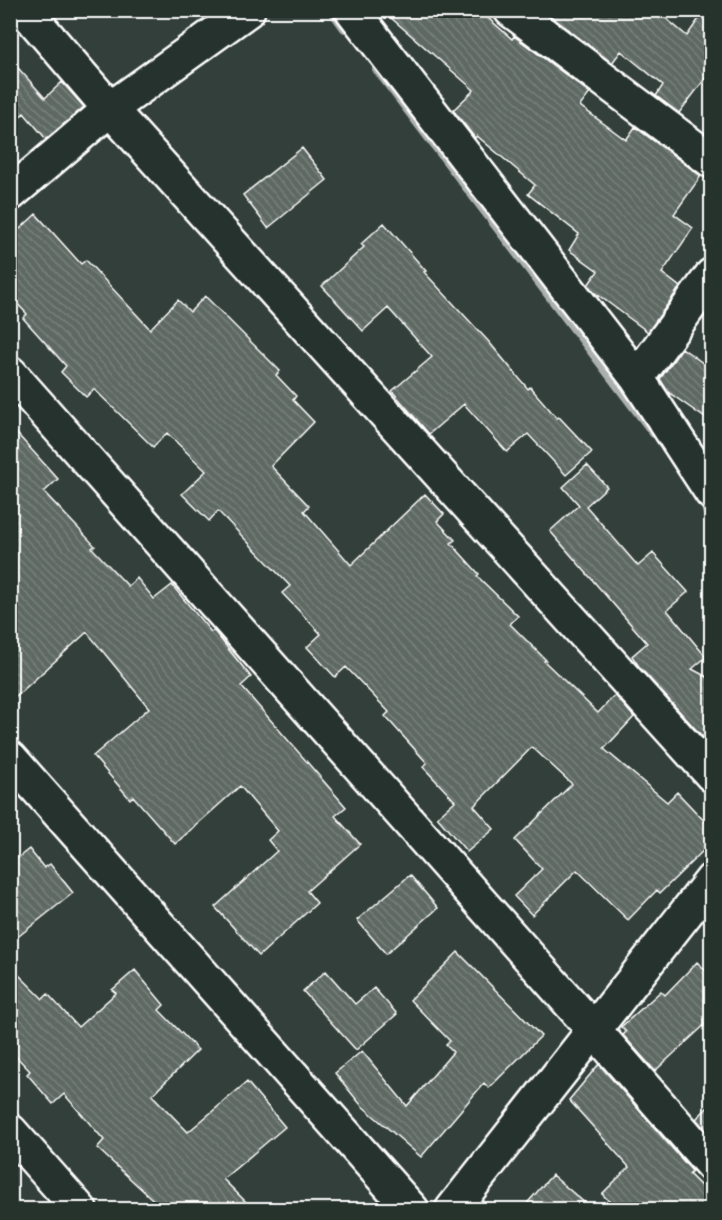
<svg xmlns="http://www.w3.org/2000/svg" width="722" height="1220" font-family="'Shantell Sans',sans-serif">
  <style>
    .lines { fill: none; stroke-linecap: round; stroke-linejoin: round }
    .stream { stroke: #abb0ae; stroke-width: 10 }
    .building { fill: url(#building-back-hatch); stroke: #fff; stroke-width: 1.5 }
    .street-casing { stroke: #fff; stroke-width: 38 }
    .secondary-casing { stroke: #fff; stroke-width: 38 }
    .street { stroke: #26332d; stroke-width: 33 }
    .secondary { stroke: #26332d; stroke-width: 33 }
  </style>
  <defs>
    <pattern id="building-back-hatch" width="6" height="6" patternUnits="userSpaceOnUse" patternTransform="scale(1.5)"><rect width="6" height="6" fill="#5f6964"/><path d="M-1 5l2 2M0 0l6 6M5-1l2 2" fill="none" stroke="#77807b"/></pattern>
  </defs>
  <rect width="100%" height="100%" fill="#333f3a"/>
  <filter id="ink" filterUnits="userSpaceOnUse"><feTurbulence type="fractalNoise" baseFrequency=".0167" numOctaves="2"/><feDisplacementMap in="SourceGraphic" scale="12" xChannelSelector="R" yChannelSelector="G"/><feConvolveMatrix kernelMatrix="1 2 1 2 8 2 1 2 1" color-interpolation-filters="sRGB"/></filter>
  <g filter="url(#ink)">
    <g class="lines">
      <!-- stream -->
      <path class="stream" d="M 332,10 L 345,28
        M 377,69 L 654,433
        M 702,496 L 712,524"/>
    </g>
    <!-- building -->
    <path class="building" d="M 382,10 L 479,10 L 512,39 L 514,36 L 590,93 L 580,106 L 626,140 L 635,127 L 701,176 L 674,214 L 693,228 L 662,273 L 680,287 L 648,332 L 594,292 L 588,285 L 598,271 L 569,250 L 579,234 L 528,194 L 535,185 L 477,136 L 475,138 L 453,110 L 474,90 Z
      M 543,10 L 656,10 L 687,36 L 705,10 L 711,10 L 711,71 L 679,113 L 656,96 L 663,85 L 621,51 L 612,63 Z
      M 10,59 L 45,98 L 62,82 L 84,107 L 46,139 L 24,113 L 10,125 Z
      M 302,148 L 327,180 L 268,228 L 243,195 Z
      M 36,214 L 81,264 L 86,260 L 150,329 L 178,300 L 190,312 L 205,296 L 280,371 L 276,375 L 296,396 L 293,400 L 314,422 L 271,466 L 309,506 L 304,511 L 351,565 L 425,494 L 444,514 L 437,521 L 455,540 L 451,543 L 479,574 L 477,576 L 518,616 L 510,624 L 546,660 L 544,661 L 598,713 L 615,695 L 634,717 L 604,749 L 667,802 L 677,792 L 711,828 L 711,843 L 660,893 L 657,890 L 628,920 L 577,870 L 532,915 L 514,896 L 542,869 L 515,840 L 572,784 L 532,747 L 474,806 L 494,829 L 467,852 L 437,817 L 455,801 L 423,767 L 427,763 L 385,716 L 389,712 L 346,667 L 335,677 L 307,647 L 321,634 L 282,593 L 290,586 L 218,511 L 209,521 L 182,494 L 206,471 L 167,433 L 153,447 L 94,389 L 86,397 L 61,372 L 66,366 L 23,318 L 27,314 L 10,296 L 10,238 Z
      M 384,223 L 426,271 L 424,272 L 489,342 L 528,389 L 530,387 L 557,418 L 559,417 L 592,452 L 566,475 L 528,434 L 507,452 L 464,404 L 429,434 L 392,391 L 432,357 L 388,308 L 363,331 L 322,286 L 364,247 L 361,244 Z
      M 682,348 L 711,369 L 711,422 L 668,392 L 660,379 Z
      M 10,426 L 58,479 L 44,492 L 95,546 L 92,548 L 128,586 L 137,578 L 154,599 L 172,585 L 211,632 L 214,631 L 251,677 L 241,686 L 346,807 L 335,816 L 360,844 L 307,891 L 317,903 L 259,956 L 215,907 L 277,851 L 268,840 L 278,831 L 240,786 L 175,844 L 133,796 L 130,799 L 93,756 L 149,708 L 87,632 L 10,702 Z
      M 587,465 L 607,487 L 586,506 L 638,566 L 653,553 L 688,592 L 667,610 L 706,657 L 692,669 L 711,679 L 711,746 L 640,668 L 632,656 L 647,643 L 550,531 L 579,505 L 563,487 Z
      M 29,849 L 44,868 L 50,864 L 73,893 L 10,943 L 10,864 Z
      M 410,875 L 438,908 L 386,954 L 357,920 Z
      M 458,952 L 541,1036 L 489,1088 L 484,1083 L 421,1157 L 361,1105 L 335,1073 L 362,1051 L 407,1106 L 453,1052 L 446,1045 L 450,1041 L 410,1000 Z
      M 697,962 L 711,976 L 711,1019 L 655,1071 L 623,1035 L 626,1032 L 621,1027 L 661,991 L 665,995 Z
      M 10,966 L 43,999 L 48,994 L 78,1027 L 116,993 L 112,990 L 135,970 L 164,1005 L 159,1010 L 198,1050 L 152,1095 L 188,1132 L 247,1082 L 285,1127 L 223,1179 L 253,1209 L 163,1209 L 97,1148 L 104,1140 L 64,1094 L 53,1104 L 27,1074 L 30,1071 L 10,1050 Z
      M 326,971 L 355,1004 L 374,988 L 397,1014 L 356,1050 L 303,991 Z
      M 599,1064 L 692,1171 L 689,1174 L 711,1196 L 711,1209 L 617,1209 L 602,1194 L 629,1167 L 569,1100 Z
      M 711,1104 L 711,1136 L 696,1119 Z
      M 552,1175 L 592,1209 L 522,1209 Z"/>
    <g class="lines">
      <defs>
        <path id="street" d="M 25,10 L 110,109 L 712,775
          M 352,10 L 637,378 L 712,493
          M 511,10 L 712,161
          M 10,194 L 110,109 L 248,10
          M 10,373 L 594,1030 L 712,1165
          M 637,378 L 712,275
          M 10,758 L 412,1210
          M 10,1131 L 80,1210"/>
        <path id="secondary" d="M 452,1210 L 712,880"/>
      </defs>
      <!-- street casing -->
      <use href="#street" class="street-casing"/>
      <!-- secondary casing -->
      <use href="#secondary" class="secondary-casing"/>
      <!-- street -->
      <use href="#street" class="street"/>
      <!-- secondary -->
      <use href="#secondary" class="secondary"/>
    </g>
  </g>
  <!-- margin -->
  <rect width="722" height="1220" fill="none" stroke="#26332d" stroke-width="36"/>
  <rect x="18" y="18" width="686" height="1184" fill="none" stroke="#fff" stroke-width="2" filter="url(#ink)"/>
</svg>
